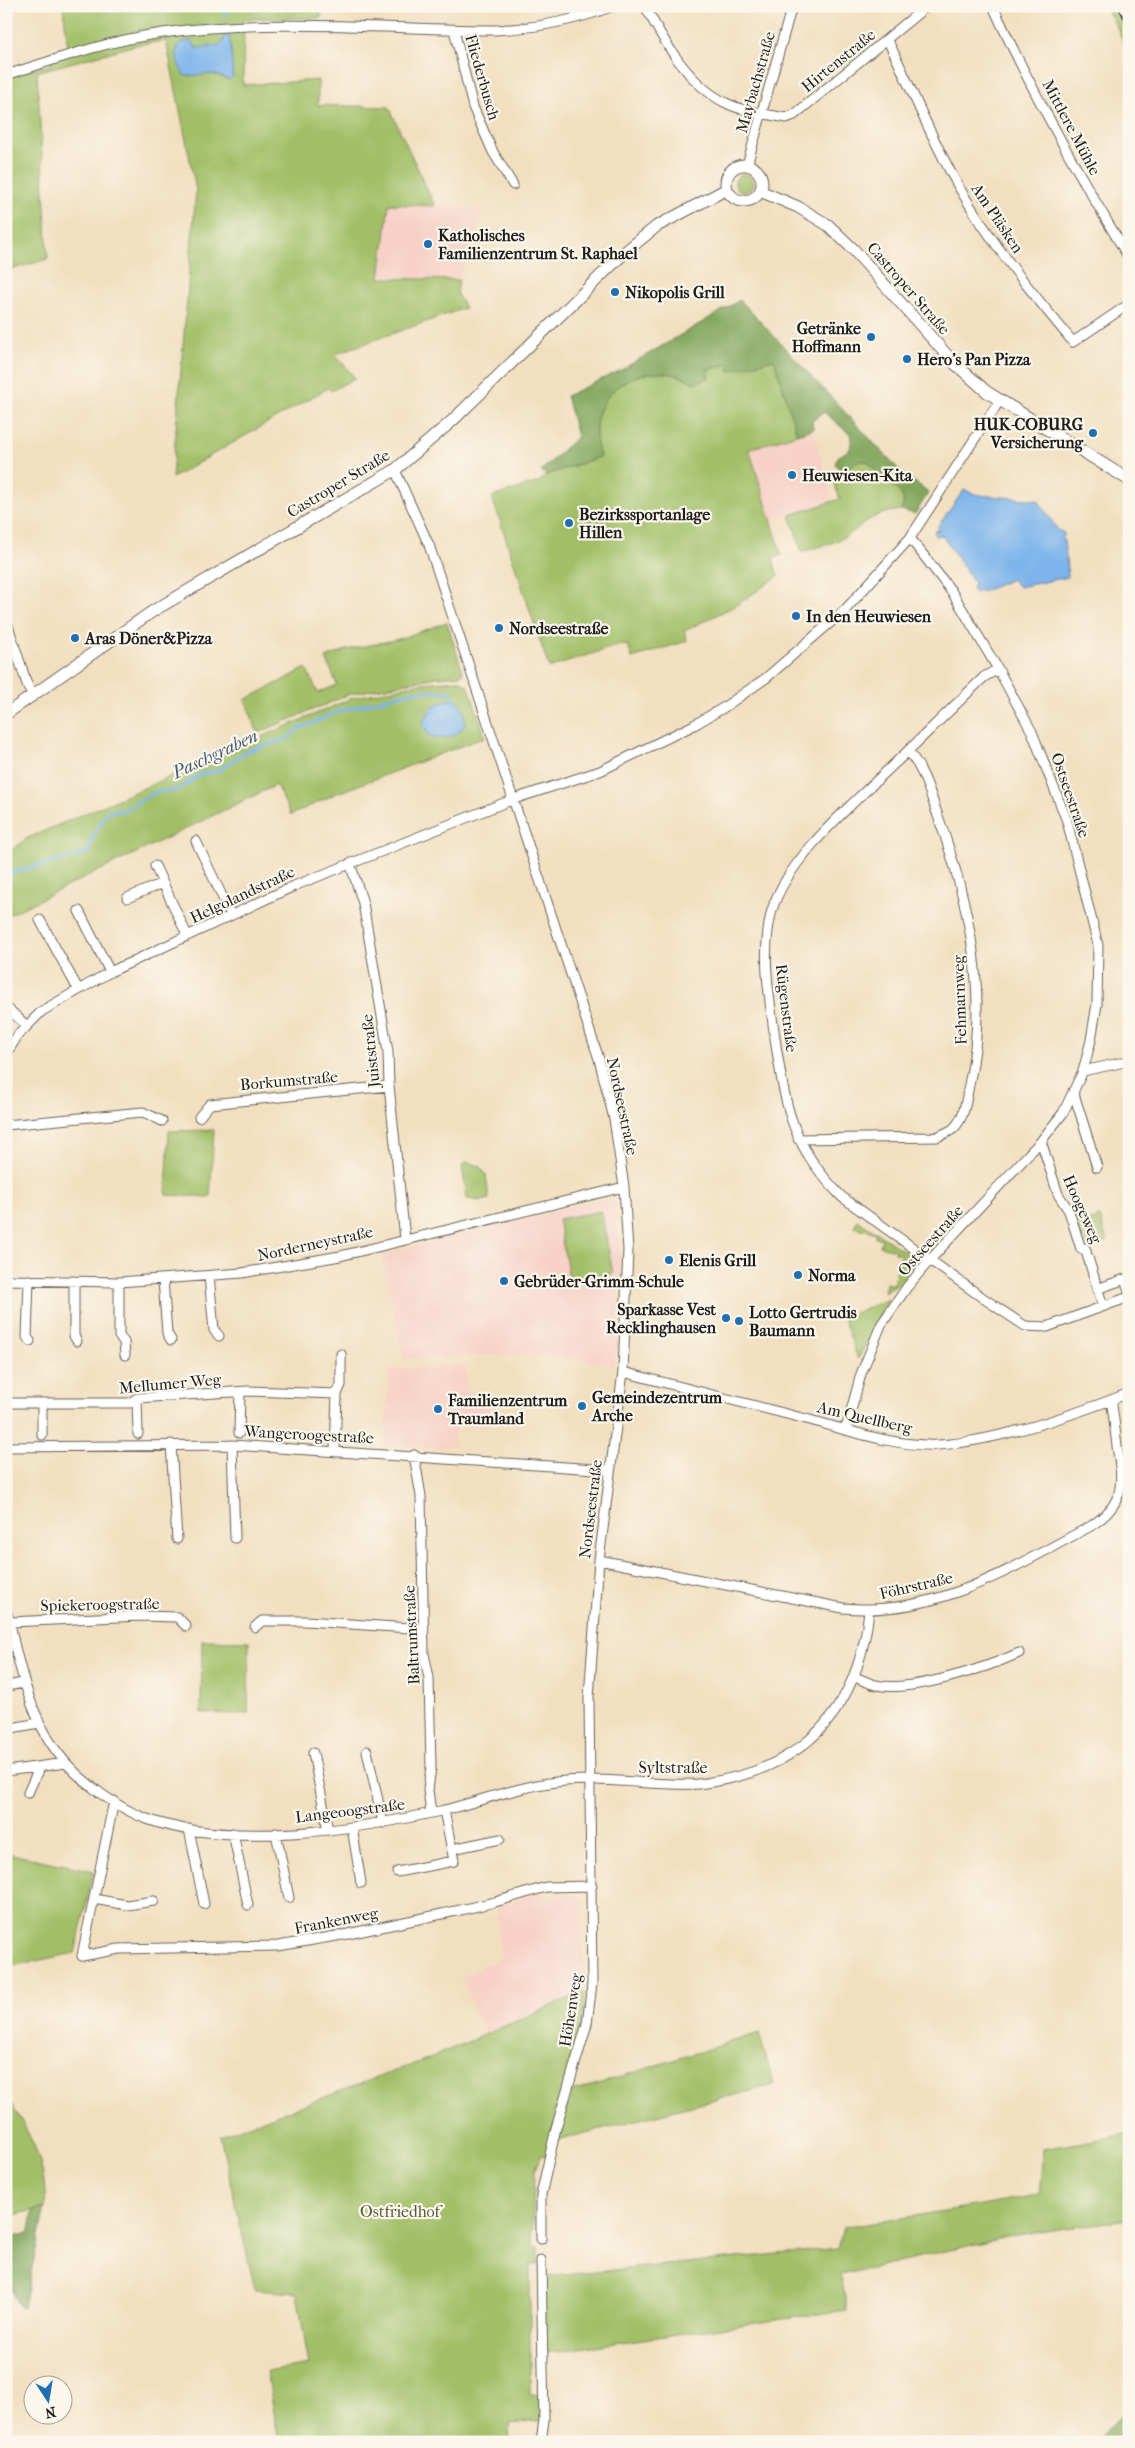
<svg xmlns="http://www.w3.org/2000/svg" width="1135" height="2448" font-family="'IM FELL French Canon',serif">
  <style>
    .built { fill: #f7d1c6 }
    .industrial { fill: #d2bfbf }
    .green { fill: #a2bf67; stroke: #5f6e42 }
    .forest { fill: #81a65c; stroke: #4e613c }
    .water { fill: #7bb4eb; stroke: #4c6884 }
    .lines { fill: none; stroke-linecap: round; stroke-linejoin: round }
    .stream { stroke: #7bb4eb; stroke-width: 3 }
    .minor-casing { stroke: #676055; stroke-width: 11 }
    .major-casing { stroke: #676055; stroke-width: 13 }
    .minor { stroke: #fff; stroke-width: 9 }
    .major { stroke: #fff; stroke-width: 11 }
    .rail-casing { stroke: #1c1c1c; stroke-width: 5 }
    .rail { stroke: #fbf7ec; stroke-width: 3; stroke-dasharray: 9; stroke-linecap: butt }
    .poi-dot { fill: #1f6fb2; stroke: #fbf7ec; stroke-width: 2 }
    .labels { text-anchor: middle; stroke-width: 4.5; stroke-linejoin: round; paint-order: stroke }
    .street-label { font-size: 16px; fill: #1c1c1c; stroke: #fbf7ec }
    .poi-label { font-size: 16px; font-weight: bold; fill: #1c1c1c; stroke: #fbf7ec; text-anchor: start }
    .park-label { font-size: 16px; fill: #525d3a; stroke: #fbf7ec }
    .water-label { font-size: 18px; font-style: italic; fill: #42596f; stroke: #fbf7ec }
  </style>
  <rect width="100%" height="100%" fill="#fbf7ec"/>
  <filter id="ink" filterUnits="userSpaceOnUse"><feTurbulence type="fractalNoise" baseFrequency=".02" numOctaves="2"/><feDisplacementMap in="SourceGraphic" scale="10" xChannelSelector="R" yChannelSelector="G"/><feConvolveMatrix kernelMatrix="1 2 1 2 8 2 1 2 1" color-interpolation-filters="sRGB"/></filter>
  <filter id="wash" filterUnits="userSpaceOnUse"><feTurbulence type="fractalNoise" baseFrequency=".0096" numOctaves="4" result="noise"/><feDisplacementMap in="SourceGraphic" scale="20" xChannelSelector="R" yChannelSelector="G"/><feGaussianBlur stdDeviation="1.12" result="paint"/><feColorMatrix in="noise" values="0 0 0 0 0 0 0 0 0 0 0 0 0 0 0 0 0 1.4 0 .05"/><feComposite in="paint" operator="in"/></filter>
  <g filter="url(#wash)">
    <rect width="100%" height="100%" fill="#f2dfc0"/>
    <!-- built -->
    <path class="built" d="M 389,204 L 483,209 L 459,280 L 380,278 Z
      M 813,429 L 833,501 L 772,521 L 749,449 Z
      M 609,1197 L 615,1203 L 620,1245 L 620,1309 L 614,1365 L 612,1366 L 570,1357 L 521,1354 L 405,1359 L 403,1357 L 382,1254 Z
      M 466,1365 L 465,1392 L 490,1393 L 487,1427 L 455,1424 L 454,1446 L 444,1446 L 444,1448 L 385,1444 L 389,1370 Z
      M 542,1890 L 545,1899 L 570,1893 L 579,1896 L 582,1900 L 584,1992 L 484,2034 L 462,1978 L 501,1959 L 496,1906 Z"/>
    <!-- industrial -->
    <path class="industrial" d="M 1114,6 L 1129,6 L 1129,35 L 1116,10 Z"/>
    <!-- green -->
    <path class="green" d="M 63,6 L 321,6 L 321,18 L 244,19 L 243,85 L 318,80 L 318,105 L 389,107 L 435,206 L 389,204 L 380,278 L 459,280 L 457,294 L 465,308 L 335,354 L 355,378 L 331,391 L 328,388 L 172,478 L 196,190 L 166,41 L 140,44 L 37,72 L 48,259 L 6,271 L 6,77 L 52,64 L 49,53 L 68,48 Z
      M 1105,6 L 1114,6 L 1129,35 L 1129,55 L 1118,29 Z
      M735 183a9 9 0 1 1 18 0a9 9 0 1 1-18 0Z
      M 774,358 L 797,434 L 749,449 L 782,555 L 773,558 L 778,576 L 737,605 L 684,631 L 687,641 L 632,658 L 628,645 L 623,646 L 622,644 L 549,668 L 492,497 L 539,482 L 546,475 L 600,457 C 596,443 594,429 598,415 C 611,375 659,361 694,383 L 707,370 L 728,364 L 731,371 Z
      M 857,461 L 867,461 C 872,467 878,473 883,479 C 892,487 910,494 901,510 C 870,514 870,521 846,536 C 834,544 816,547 802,552 L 790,515 L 840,499 L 832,477 L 846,471 Z
      M 447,622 L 463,673 L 461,675 L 437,677 L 350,694 L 258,733 L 245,700 L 306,668 L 318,693 L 337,685 L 326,658 L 346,650 L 399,639 Z
      M 459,680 L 469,687 L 485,737 L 335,794 L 291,815 L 276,785 L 6,916 L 6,854 L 28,838 L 352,698 L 422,683 Z
      M 214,1130 L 210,1197 L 166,1195 L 169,1131 Z
      M 467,1162 L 480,1166 L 486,1175 L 489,1199 L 482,1201 L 467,1199 L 462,1165 Z
      M 601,1211 L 613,1273 L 570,1282 L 558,1219 Z
      M 1100,1217 L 1107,1241 L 1087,1247 L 1084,1237 L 1080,1238 L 1076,1224 Z
      M 857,1220 L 910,1255 C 919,1272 897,1287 884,1292 L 886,1283 L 893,1285 L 901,1254 L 894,1253 L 895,1250 L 880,1246 L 882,1239 L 874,1237 L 876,1233 L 854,1227 Z
      M 888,1299 L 858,1359 L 843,1318 Z
      M 202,1640 L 249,1641 L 248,1714 L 201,1713 Z
      M 6,1853 L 94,1871 L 75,1953 L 6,1967 Z
      M 584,1992 L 585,2001 L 577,2050 L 547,2156 L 541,2155 L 534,2171 L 532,2247 L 538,2246 L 538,2264 L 530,2264 L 530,2394 L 541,2395 L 541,2421 L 509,2424 L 510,2442 L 279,2442 L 267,2372 L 309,2365 L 297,2293 L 255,2290 L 220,2136 L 430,2058 Z
      M 759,2033 L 774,2085 L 558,2140 L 572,2092 Z
      M 6,2096 C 30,2134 47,2162 45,2207 L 6,2217 Z
      M 1129,2134 L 1129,2219 L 1011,2236 L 841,2275 L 847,2310 L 545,2353 L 544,2277 L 838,2248 L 843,2228 L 1039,2195 L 1043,2149 Z"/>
    <!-- forest -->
    <path class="forest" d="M 740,300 L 903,474 L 929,492 L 915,514 L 901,510 C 910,494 893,487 883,479 C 878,473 872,467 867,461 L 857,461 L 846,471 L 839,469 L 835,464 L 838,457 L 850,449 L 852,436 L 824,412 L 812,421 L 813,429 L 797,434 L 774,359 L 730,371 L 728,364 L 707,370 L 709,378 L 694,383 C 660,361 611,375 598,415 C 594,430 596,443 600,457 L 546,475 L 541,471 L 577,437 L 566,396 L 621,370 Z
      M 45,2207 L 24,2307 L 21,2308 C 11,2299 0,2252 9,2241 C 14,2235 24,2236 30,2231 L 33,2210 Z
      M 1129,2408 L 1129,2432 L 1118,2442 L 1094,2442 Z"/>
    <!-- water -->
    <path class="water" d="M 225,35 L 229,36 C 231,39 232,70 233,77 L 230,80 L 213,74 L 188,76 L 184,75 C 178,64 172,53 181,42 L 192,41 L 196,48 C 208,46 224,49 225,35 Z
      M 964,490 L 978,495 L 1038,500 L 1059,532 L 1062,531 L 1065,535 L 1062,537 L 1064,541 L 1068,577 L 1019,587 L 1012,579 L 982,592 L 979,590 L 976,593 L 972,590 L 974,583 L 942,535 L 935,536 L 934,531 L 939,530 L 938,526 Z
      M 454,699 L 459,701 L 464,712 L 465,724 C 458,737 445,740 431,738 L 422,724 L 431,708 L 441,702 Z"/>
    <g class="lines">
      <!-- stream -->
      <path class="stream" d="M 225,15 L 225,6
        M 7,874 L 87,853 L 94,834 L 107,812 L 124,810 L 158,791 L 170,791 L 179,789 L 201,774 L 218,771 L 245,752 L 288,738 L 297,730 L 337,712 L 414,691 L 450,692 L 454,699"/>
    </g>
  </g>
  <g filter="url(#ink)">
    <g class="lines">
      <defs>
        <path id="minor" d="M 645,6 C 664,42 689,85 726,103 C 744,112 766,114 786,118 L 794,115 L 927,6
          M 993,6 C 1032,93 1080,177 1129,258
          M 454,30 L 473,107 L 493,152 L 513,185
          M 887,39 C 912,89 932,141 960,189 C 992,244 1032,293 1073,342 L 1129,304
          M 6,75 C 57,59 110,40 163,33 C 273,18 386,29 496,30 C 536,28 575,21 613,6
          M 747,165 L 792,6
          M 395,470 L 429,545 L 599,1059 L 614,1119 L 624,1187 L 628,1250 L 623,1372 L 599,1560 L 589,1697 L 592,1984 L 587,2024 L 556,2128 L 541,2195 L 541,2239
          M 6,620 L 28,687 L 34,695
          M 998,669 L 984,677 C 953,707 923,737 892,766 C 853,804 788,857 772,910 C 760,955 770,1000 776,1045 C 786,1111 793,1148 842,1197 L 983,1298 L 1025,1326 L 1047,1327 L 1129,1297
          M 196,841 L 231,915
          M 350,863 L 363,903 L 388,1052 L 389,1086 L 405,1239
          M 155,866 L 187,935
          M 127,898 L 163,883
          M 79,911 L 110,972
          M 40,920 L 78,989
          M 6,1007 L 27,1026
          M 6,1054 L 18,1035 L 42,1011 L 110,972 L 294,886 L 514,799 L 600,771 L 694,725 L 723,708 L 766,678 L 845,610 L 910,538 L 1000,400
          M 1083,1071 L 1129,1061
          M 1073,1091 L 1097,1167
          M 199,1117 L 210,1104 L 389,1086
          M 6,1125 L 143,1112 L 162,1121
          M 798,1139 L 937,1137 C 942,1134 950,1132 954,1128 C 965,1117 966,1100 969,1085 C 989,995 969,902 938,816 C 930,793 924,770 908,751
          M 1041,1141 L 1058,1194 L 1069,1211 L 1081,1249 L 1085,1248 L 1103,1306
          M 209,1276 L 214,1330 L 219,1336
          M 6,1280 L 119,1282 L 242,1273 L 340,1256 L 624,1187
          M 29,1280 L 27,1337 L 30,1341
          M 163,1280 L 167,1333 L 171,1340
          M 74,1281 L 74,1336 L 77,1341
          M 119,1282 L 119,1336 L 124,1342 L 125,1355
          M 1097,1289 L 1125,1279 L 1129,1291
          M 623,1372 C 685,1388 747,1404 810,1420 C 851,1431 896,1447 939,1445 C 999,1441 1073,1415 1129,1393
          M 337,1394 L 341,1385 L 341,1354
          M 137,1398 L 138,1434
          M 6,1403 L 130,1403 L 137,1398 L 248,1391 L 337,1394 L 335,1450
          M 42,1403 L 42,1435
          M 846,1429 L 861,1374 L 881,1325 L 907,1287 L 929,1261 L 1041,1141 L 1063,1113 L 1083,1071 L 1091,1040 L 1097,1004 L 1098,945 L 1067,821 L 1032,732 L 998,669 L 952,592 L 910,538
          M 239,1433 L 240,1392
          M 171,1444 L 177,1539
          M 232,1445 L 235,1538
          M 6,1447 L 232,1445 L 610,1470
          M 414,1455 L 421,1496 L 424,1654 L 429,1678 L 431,1767 L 428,1790 L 431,1812
          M 599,1560 L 843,1608 C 936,1617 1012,1568 1091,1526 C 1126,1503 1123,1483 1117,1446 C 1115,1431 1114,1415 1111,1400
          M 6,1611 C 11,1623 12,1635 15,1647 C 25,1688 37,1731 66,1763 C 87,1786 118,1808 147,1819 C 229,1849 362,1829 445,1810 C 480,1801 514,1788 549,1783 C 598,1775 649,1786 698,1784 C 801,1772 858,1714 869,1611
          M 10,1622 L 140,1616 L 177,1617 L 186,1626
          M 255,1627 L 262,1621 L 306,1621 L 424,1629
          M 854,1677 C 861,1679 868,1683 876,1685 C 910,1693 986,1668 1019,1653
          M 6,1686 L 24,1683
          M 6,1729 L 39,1723
          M 367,1751 L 383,1823
          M 313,1753 L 328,1830
          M 6,1771 L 66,1763
          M 28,1793 L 39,1768
          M 114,1801 L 82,1956 L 119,1949 L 278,1946 L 348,1934 L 456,1911 L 495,1902 L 546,1887 L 592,1886
          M 352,1827 L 361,1883
          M 189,1829 L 204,1904
          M 233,1833 L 248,1905
          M 276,1833 L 289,1898
          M 452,1849 L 500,1839
          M 397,1872 L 454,1861 L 444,1810
          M 94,1899 L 127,1905 L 154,1901
          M 541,2260 L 544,2420 L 541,2442"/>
        <path id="major" d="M726 183a18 18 0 1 1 36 0a18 18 0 1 1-36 0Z
          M 760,191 L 798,207 L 828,225 L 853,249 L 953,362 L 987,392 L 1129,480
          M 6,714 L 153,611 L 395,470 L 452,421 L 625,252 L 657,226 L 727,189
          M 1128,2442 L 1129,2441"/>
      </defs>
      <!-- minor casing -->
      <use href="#minor" class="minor-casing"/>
      <!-- major casing -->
      <use href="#major" class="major-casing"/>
      <!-- minor -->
      <use href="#minor" class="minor"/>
      <!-- major -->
      <use href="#major" class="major"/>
      <defs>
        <path id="rail" d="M 1120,6 L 1129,24"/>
      </defs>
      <!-- rail casing -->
      <use href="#rail" class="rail-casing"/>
      <!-- rail -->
      <use href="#rail" class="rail"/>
    </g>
  </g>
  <!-- markers -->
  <g class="poi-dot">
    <circle cx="428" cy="244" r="5"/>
    <circle cx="615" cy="292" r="5"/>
    <circle cx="871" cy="337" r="5"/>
    <circle cx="907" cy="359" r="5"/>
    <circle cx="1093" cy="433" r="5"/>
    <circle cx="792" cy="475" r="5"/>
    <circle cx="569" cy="523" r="5"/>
    <circle cx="796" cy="616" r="5"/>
    <circle cx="499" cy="628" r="5"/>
    <circle cx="75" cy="638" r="5"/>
    <circle cx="669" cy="1260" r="5"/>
    <circle cx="798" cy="1275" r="5"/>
    <circle cx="504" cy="1281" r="5"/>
    <circle cx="726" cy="1318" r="5"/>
    <circle cx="739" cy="1321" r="5"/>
    <circle cx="582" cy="1406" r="5"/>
    <circle cx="438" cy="1409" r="5"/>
  </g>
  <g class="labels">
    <!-- street labels -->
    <g class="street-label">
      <text transform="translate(838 60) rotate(-39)" y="6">Hirtenstraße</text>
      <text transform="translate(483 77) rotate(74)" y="6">Fliederbusch</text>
      <text transform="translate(755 82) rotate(-74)" y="6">Maybachstraße</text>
      <text transform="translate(1072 127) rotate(62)" y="6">Mittlere Mühle</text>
      <text transform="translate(998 218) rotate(56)" y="6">Am Pläsken</text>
      <text transform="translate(909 288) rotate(49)" y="6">Castroper Straße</text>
      <text transform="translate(338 483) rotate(-31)" y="6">Castroper Straße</text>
      <text transform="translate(1071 795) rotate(71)" y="6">Ostseestraße</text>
      <text transform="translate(242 894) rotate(-25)" y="6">Helgolandstraße</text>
      <text transform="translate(959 1000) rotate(-92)" y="6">Fehmarnweg</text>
      <text transform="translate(787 1008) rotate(83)" y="6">Rügenstraße</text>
      <text transform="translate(370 1051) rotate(-96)" y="6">Juiststraße</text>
      <text transform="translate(289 1080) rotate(-5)" y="6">Borkumstraße</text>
      <text transform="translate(623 1106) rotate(78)" y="6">Nordseestraße</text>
      <text transform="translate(1083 1209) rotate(66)" y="6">Hoogeweg</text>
      <text transform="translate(930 1240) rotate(-48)" y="6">Ostseestraße</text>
      <text transform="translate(315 1243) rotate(-12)" y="6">Norderneystraße</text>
      <text transform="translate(170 1383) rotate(-5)" y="6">Mellumer Weg</text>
      <text transform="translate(865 1417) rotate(13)" y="6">Am Quellberg</text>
      <text transform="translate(309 1434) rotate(3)" y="6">Wangeroogestraße</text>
      <text transform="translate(590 1509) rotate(-83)" y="6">Nordseestraße</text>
      <text transform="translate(916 1585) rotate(-13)" y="6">Föhrstraße</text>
      <text transform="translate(100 1604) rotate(-1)" y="6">Spiekeroogstraße</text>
      <text transform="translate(411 1635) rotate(-93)" y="6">Baltrumstraße</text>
      <text x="673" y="1773">Syltstraße</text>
      <text transform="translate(350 1810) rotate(-7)" y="6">Langeoogstraße</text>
      <text transform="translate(336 1920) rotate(-11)" y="6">Frankenweg</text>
      <text transform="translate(570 2010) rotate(-81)" y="6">Höhenweg</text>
    </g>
    <!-- poi labels -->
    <g class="poi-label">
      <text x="438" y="241">Katholisches<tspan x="438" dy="18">Familienzentrum St. Raphael</tspan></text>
      <text x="625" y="298">Nikopolis Grill</text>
      <text x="861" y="334" text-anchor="end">Getränke<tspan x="861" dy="18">Hoffmann</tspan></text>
      <text x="917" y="365">Hero's Pan Pizza</text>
      <text x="1083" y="430" text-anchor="end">HUK-COBURG<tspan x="1083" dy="18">Versicherung</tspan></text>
      <text x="802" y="481">Heuwiesen-Kita</text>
      <text x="579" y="520">Bezirkssportanlage<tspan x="579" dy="18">Hillen</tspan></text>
      <text x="806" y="622">In den Heuwiesen</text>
      <text x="509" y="634">Nordseestraße</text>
      <text x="85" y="644">Aras Döner&amp;Pizza</text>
      <text x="679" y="1266">Elenis Grill</text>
      <text x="808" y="1281">Norma</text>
      <text x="514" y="1287">Gebrüder-Grimm-Schule</text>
      <text x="716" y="1315" text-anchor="end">Sparkasse Vest<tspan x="716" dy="18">Recklinghausen</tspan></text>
      <text x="749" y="1318">Lotto Gertrudis<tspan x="749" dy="18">Baumann</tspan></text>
      <text x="592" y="1403">Gemeindezentrum<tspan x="592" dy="18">Arche</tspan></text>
      <text x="448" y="1406">Familienzentrum<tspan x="448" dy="18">Traumland</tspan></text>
    </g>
    <!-- park labels -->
    <g class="park-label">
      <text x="400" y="2217">Ostfriedhof</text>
    </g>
    <!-- water labels -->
    <g class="water-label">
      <text transform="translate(215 754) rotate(-25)" y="6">Paschgraben</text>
    </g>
  </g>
  <!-- margin -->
  <rect width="1135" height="2448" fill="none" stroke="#fbf7ec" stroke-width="25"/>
  <!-- north arrow -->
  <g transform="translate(48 2400) rotate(168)"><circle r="24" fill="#fbf7ec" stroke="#a29f99"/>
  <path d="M0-4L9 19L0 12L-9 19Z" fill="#1f6fb2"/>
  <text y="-8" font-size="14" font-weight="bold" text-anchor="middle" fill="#1c1c1c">N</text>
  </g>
</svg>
